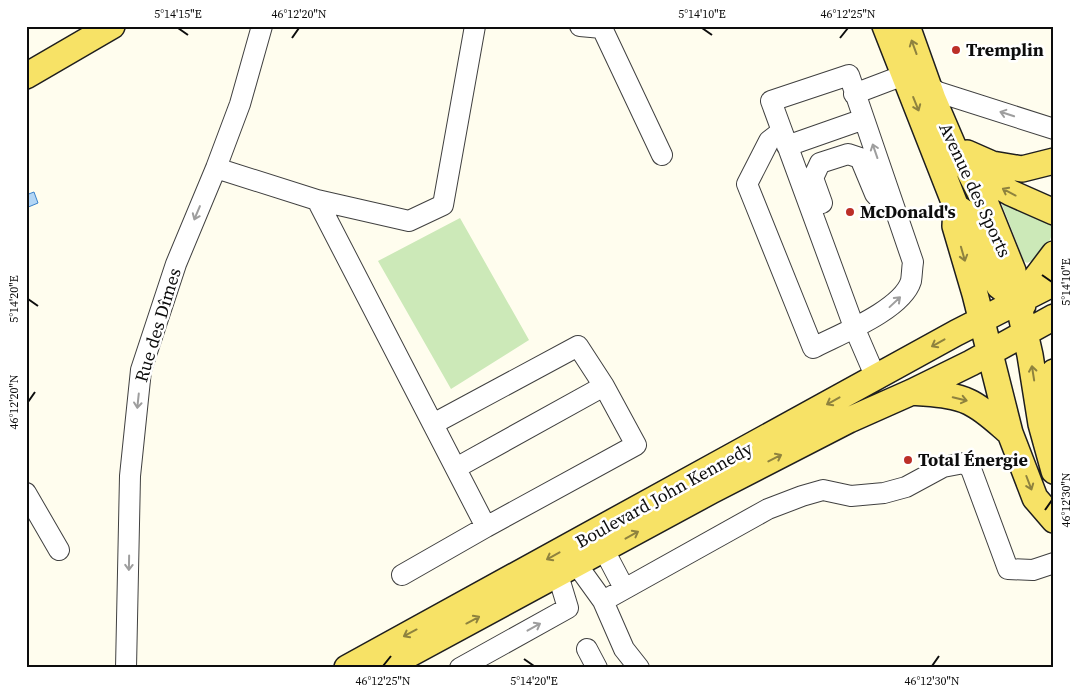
<svg xmlns="http://www.w3.org/2000/svg" width="1080" height="694" font-family="'Source Serif 4',serif">
  <style>
    .green { fill: #cce9b8 }
    .water { fill: #b3d6f5; stroke: #3b83cb }
    .lines { fill: none; stroke-linecap: round; stroke-linejoin: round }
    .minor-casing { stroke: #404040; stroke-width: 22 }
    .major-casing { stroke: #1e1e1e; stroke-width: 28 }
    .minor { stroke: #fff; stroke-width: 20 }
    .major { stroke: #f7e266; stroke-width: 25 }
    .oneway { stroke: #8e823e }
    .oneway2 { stroke: #9e9e9e }
    .ticks { fill: none; stroke: #0d0d0d; stroke-width: 2 }
    .poi-dot { fill: #bc2f27; stroke: #fff; stroke-width: 2 }
    .labels { text-anchor: middle; stroke-width: 5; stroke-linejoin: round; paint-order: stroke }
    .poi-label { font-size: 18px; font-weight: bold; fill: #0d0d0d; stroke: #fff; text-anchor: start }
    .street-label { font-size: 18px; fill: #0d0d0d; stroke: #fff }
    .neatline { fill: none; stroke: #0d0d0d; stroke-width: 2 }
    .ticks-label { font-size: 12px; text-anchor: middle; fill: #0d0d0d }
  </style>
  <rect width="100%" height="100%" fill="#fffdee"/>
  <!-- green -->
  <path class="green" d="M 1005,200 L 1054,223 C 1054,238 1042,258 1027,263 L 1024,261 L 1002,205 Z
    M 460,218 L 529,340 L 451,389 L 378,261 Z"/>
  <!-- water -->
  <path class="water" d="M 34,192 L 38,203 L 26,208 L 26,195 Z"/>
  <g class="lines">
    <defs>
      <path id="minor" d="M 580,26 L 602,28 L 662,155
        M 928,86 L 938,92 L 1054,129
        M 854,94 L 904,75
        M 782,131 L 769,141 L 747,184 L 813,348 C 840,334 902,310 911,281 C 912,275 912,268 913,262 L 849,75 L 771,101 L 854,327 L 876,378
        M 787,146 L 864,119
        M 216,168 L 317,200 C 373,309 430,418 486,527 L 636,445 L 604,386 L 456,468
        M 317,200 L 409,221 L 443,205 L 475,26
        M 822,203 L 813,178 L 820,163 L 848,154 L 860,158 L 875,194 L 888,208
        M 433,424 L 578,346 L 604,386
        M 26,493 L 59,550
        M 604,550 L 624,588
        M 577,565 L 603,601
        M 402,575 L 486,527
        M 587,649 L 597,668
        M 126,668 L 130,476 L 141,370 L 176,264 L 216,168 L 240,104 L 262,26
        M 460,668 L 568,608 L 558,575
        M 639,668 L 624,649 L 603,601 L 768,509 L 802,496 L 823,490 L 851,496 L 884,493 L 906,487 L 943,467 L 964,463 L 971,469 L 1008,569 L 1033,570 L 1054,563"/>
      <path id="major" d="M 885,26 L 956,207 L 955,226 L 975,294 L 1010,433 L 1035,498 L 1054,520
        M 907,26 L 933,99 L 954,148 L 969,171 L 986,204 L 1013,271 L 1018,302 L 1030,355 L 1041,424 L 1054,471
        M 26,76 L 112,26
        M 967,153 L 992,164 L 1022,169 L 1054,161
        M 971,163 L 993,183 L 1011,193 L 1054,212
        M 956,207 L 970,216 L 991,271 L 999,286 L 1023,305
        M 1023,295 L 1054,254
        M 912,392 C 930,394 952,394 969,402 C 984,409 997,422 1010,433
        M 1044,412 L 1054,372
        M 347,668 L 956,333 L 1054,283
        M 384,668 L 711,491 L 849,420 L 912,392 L 971,363 L 1054,317"/>
    </defs>
    <!-- minor casing -->
    <use href="#minor" class="minor-casing"/>
    <!-- major casing -->
    <use href="#major" class="major-casing"/>
    <!-- minor -->
    <use href="#minor" class="minor"/>
    <!-- major -->
    <use href="#major" class="major"/>
  </g>
  <!-- one-way arrows -->
  <defs><path id="oneway-shaft" d="M-6 0H5M1.5-3L5.5 0L1.5 3" fill="none" stroke-width="1.6" stroke-linecap="round" stroke-linejoin="round" transform="scale(1.25)"/></defs>
  <g class="oneway">
    <use href="#oneway-shaft" transform="translate(914 47) rotate(-110)"/>
    <use href="#oneway-shaft" transform="translate(916 104) rotate(68)"/>
    <use href="#oneway-shaft" transform="translate(1009 192) rotate(-152)"/>
    <use href="#oneway-shaft" transform="translate(963 254) rotate(74)"/>
    <use href="#oneway-shaft" transform="translate(938 343) rotate(151)"/>
    <use href="#oneway-shaft" transform="translate(1033 373) rotate(-99)"/>
    <use href="#oneway-shaft" transform="translate(960 399) rotate(14)"/>
    <use href="#oneway-shaft" transform="translate(833 401) rotate(151)"/>
    <use href="#oneway-shaft" transform="translate(775 458) rotate(-27)"/>
    <use href="#oneway-shaft" transform="translate(1029 483) rotate(69)"/>
    <use href="#oneway-shaft" transform="translate(632 535) rotate(-29)"/>
    <use href="#oneway-shaft" transform="translate(553 556) rotate(151)"/>
    <use href="#oneway-shaft" transform="translate(473 620) rotate(-28)"/>
    <use href="#oneway-shaft" transform="translate(410 633) rotate(152)"/>
  </g>
  <g class="oneway2">
    <use href="#oneway-shaft" transform="translate(1007 114) rotate(-162)"/>
    <use href="#oneway-shaft" transform="translate(875 151) rotate(-109)"/>
    <use href="#oneway-shaft" transform="translate(197 213) rotate(113)"/>
    <use href="#oneway-shaft" transform="translate(895 302) rotate(-43)"/>
    <use href="#oneway-shaft" transform="translate(138 401) rotate(96)"/>
    <use href="#oneway-shaft" transform="translate(129 563) rotate(91)"/>
    <use href="#oneway-shaft" transform="translate(534 627) rotate(-29)"/>
  </g>
  <!-- ticks -->
  <path class="ticks" d="M 178,28 L 188,35M 702,28 L 712,35M 292,38 L 299,28M 840,38 L 848,28M 1042,275 L 1052,282M 28,299 L 38,306M 28,402 L 35,392M 1045,510 L 1052,500M 524,659 L 534,666M 383,666 L 391,656M 932,666 L 939,656"/>
  <!-- markers -->
  <g class="poi-dot">
    <circle cx="956" cy="50" r="5"/>
    <circle cx="850" cy="212" r="5"/>
    <circle cx="908" cy="460" r="5"/>
  </g>
  <g class="labels">
    <!-- poi labels -->
    <g class="poi-label">
      <text x="966" y="56">Tremplin</text>
      <text x="860" y="218">McDonald's</text>
      <text x="918" y="466">Total Énergie</text>
    </g>
    <!-- street labels -->
    <g class="street-label">
      <text transform="translate(975 190) rotate(65)" y="6">Avenue des Sports</text>
      <text transform="translate(158 325) rotate(-73)" y="6">Rue des Dîmes</text>
      <text transform="translate(664 495) rotate(-29)" y="6">Boulevard John Kennedy</text>
    </g>
  </g>
  <!-- border -->
  <rect width="1080" height="694" fill="none" stroke="#ffffff" stroke-width="55"/>
  <rect x="28" y="28" width="1024" height="638" class="neatline"/>
  <g class="ticks-label">
    <text x="178" y="18">5°14'15"E</text>
    <text x="299" y="18">46°12'20"N</text>
    <text x="702" y="18">5°14'10"E</text>
    <text x="848" y="18">46°12'25"N</text>
    <text transform="translate(1066 282) rotate(-90)" y="4">5°14'10"E</text>
    <text transform="translate(14 299) rotate(-90)" y="4">5°14'20"E</text>
    <text transform="translate(14 402) rotate(-90)" y="4">46°12'20"N</text>
    <text transform="translate(1066 500) rotate(-90)" y="4">46°12'30"N</text>
    <text x="383" y="685">46°12'25"N</text>
    <text x="534" y="685">5°14'20"E</text>
    <text x="932" y="685">46°12'30"N</text>
  </g>
</svg>
